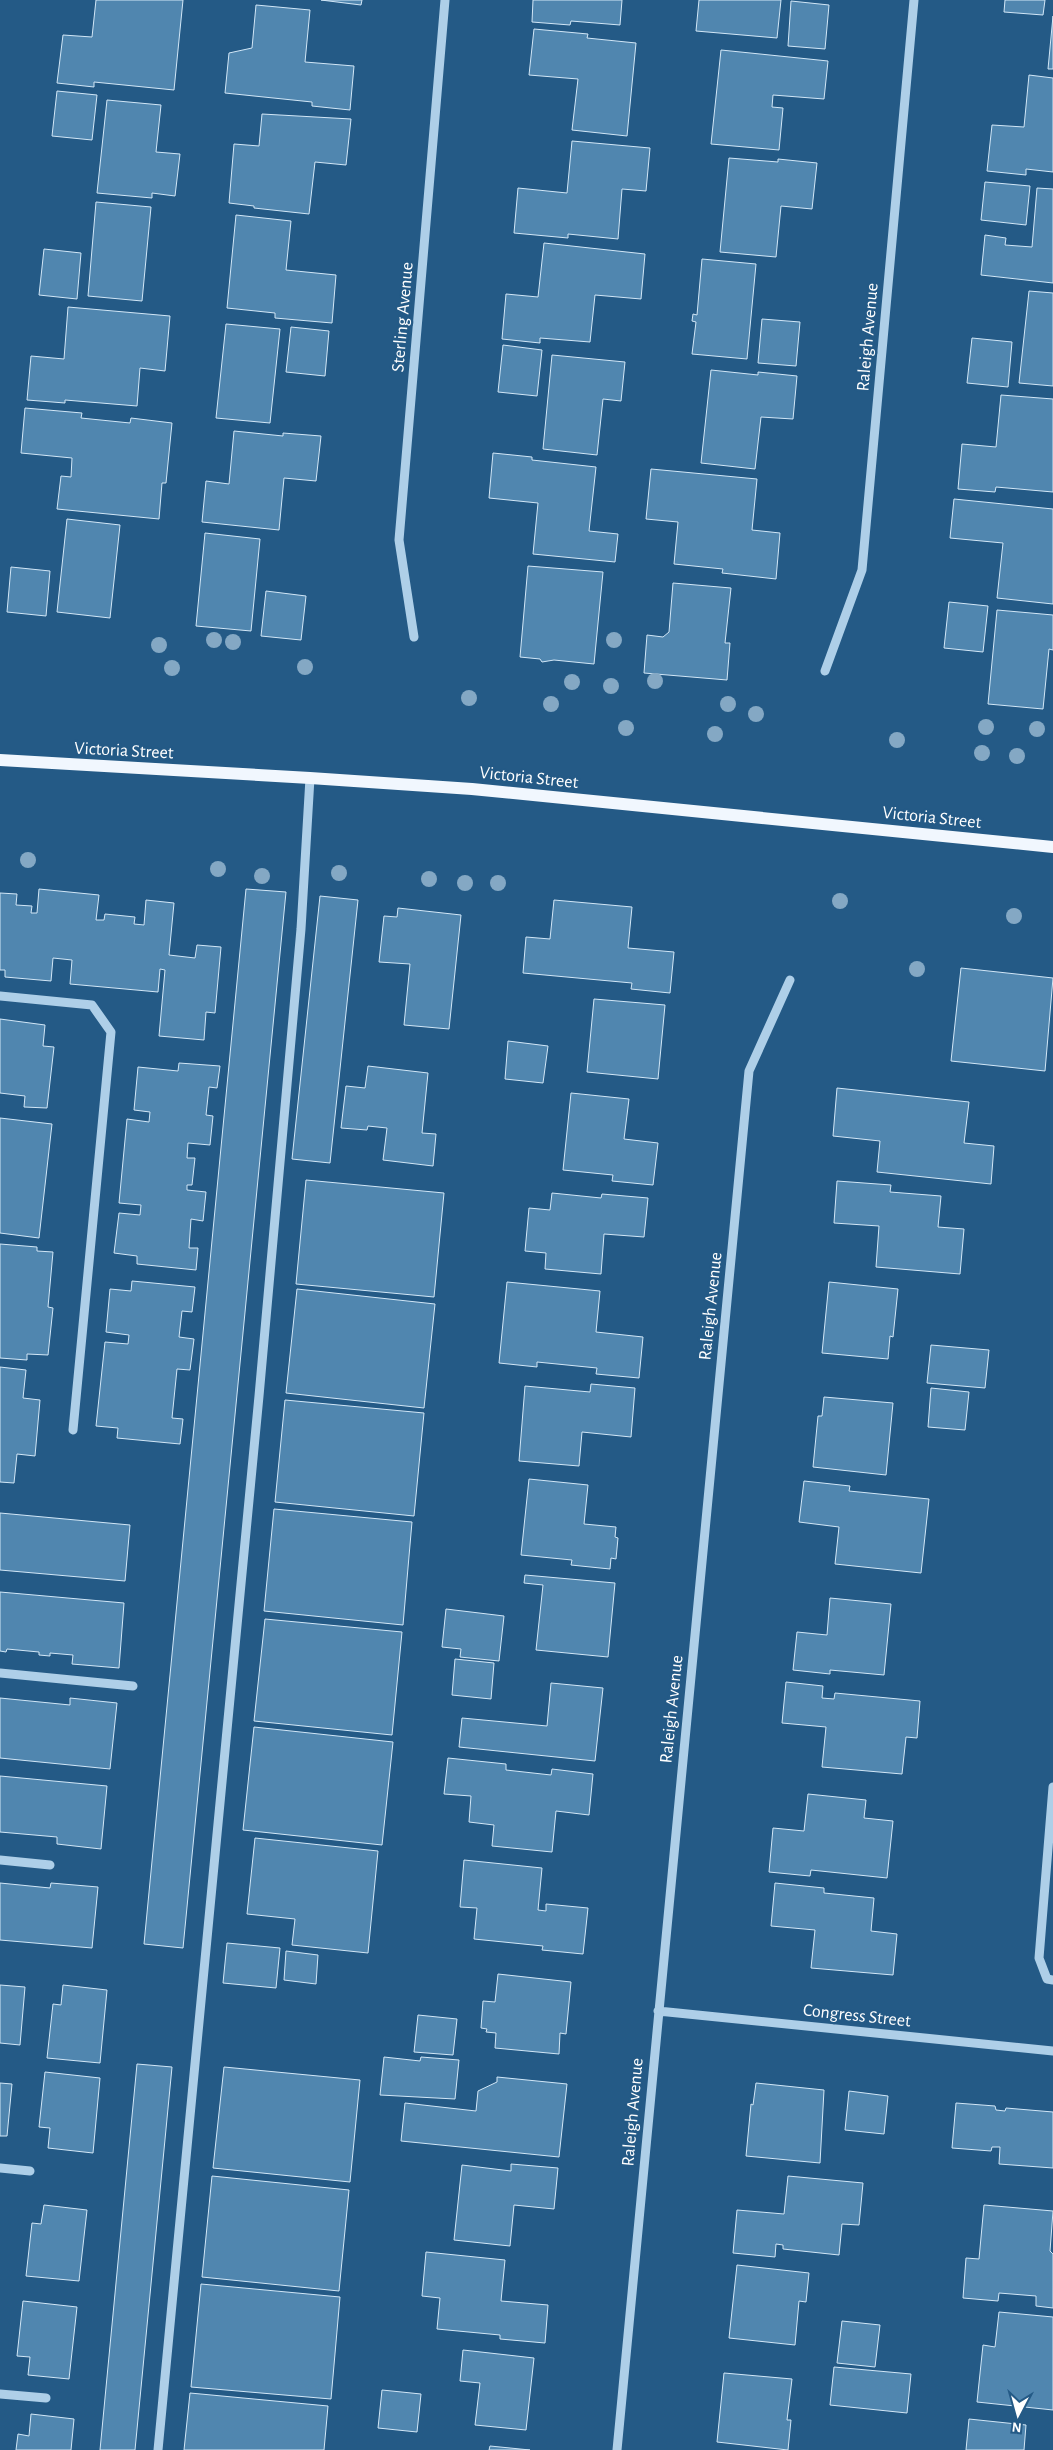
<svg xmlns="http://www.w3.org/2000/svg" width="1053" height="2450" font-family="'Alegreya Sans',sans-serif">
  <style>
    .building { fill: #5086af; stroke: #d2e7f7 }
    .lines { fill: none; stroke-linecap: round; stroke-linejoin: round }
    .minor { stroke: #aecfe8; stroke-width: 9 }
    .major { stroke: #f1f7fe; stroke-width: 12 }
    .tree { fill: #84a8c4 }
    .labels { text-anchor: middle; stroke-width: 4.5; stroke-linejoin: round; paint-order: stroke }
    .street-label { font-size: 18px; fill: #fff; stroke: #245a86 }
  </style>
  <rect width="100%" height="100%" fill="#245a86"/>
  <!-- building -->
  <path class="building" d="M 96,0 L 183,0 L 174,90 L 94,82 L 94,87 L 57,83 L 63,35 L 92,37 Z
    M 321,0 L 362,0 L 361,5 Z
    M 533,0 L 622,0 L 620,25 L 571,21 L 570,25 L 532,22 Z
    M 699,0 L 781,0 L 777,38 L 696,31 Z
    M 1005,0 L 1045,0 L 1043,15 L 1004,12 Z
    M 791,1 L 829,5 L 825,49 L 788,46 Z
    M 256,5 L 310,10 L 305,62 L 354,66 L 350,110 L 312,106 L 312,102 L 225,93 L 229,53 L 252,48 Z
    M 1053,16 L 1053,69 L 1048,69 Z
    M 534,29 L 588,34 L 587,38 L 636,43 L 627,136 L 572,130 L 578,79 L 529,75 Z
    M 721,50 L 828,61 L 824,99 L 773,95 L 772,107 L 783,108 L 779,150 L 711,144 Z
    M 1029,75 L 1053,78 L 1053,172 L 1026,169 L 1026,175 L 987,171 L 992,125 L 1024,127 Z
    M 57,91 L 97,95 L 92,140 L 52,136 Z
    M 107,100 L 161,105 L 156,152 L 180,154 L 175,196 L 152,193 L 152,198 L 97,193 Z
    M 262,114 L 351,119 L 346,165 L 315,162 L 309,214 L 254,208 L 254,206 L 229,203 L 234,144 L 259,146 Z
    M 572,141 L 650,148 L 646,191 L 622,189 L 618,239 L 568,234 L 568,238 L 514,233 L 518,188 L 567,193 Z
    M 729,158 L 778,162 L 778,159 L 817,163 L 812,209 L 781,206 L 776,257 L 720,252 Z
    M 985,182 L 1030,186 L 1026,225 L 981,220 Z
    M 1037,188 L 1053,189 L 1053,283 L 981,275 L 985,235 L 1006,238 L 1005,245 L 1032,247 Z
    M 96,202 L 151,207 L 142,301 L 88,296 Z
    M 236,215 L 291,221 L 286,270 L 336,275 L 332,323 L 275,318 L 275,313 L 227,308 Z
    M 544,243 L 645,254 L 641,299 L 595,295 L 590,342 L 540,338 L 540,343 L 502,339 L 506,294 L 538,297 Z
    M 44,249 L 81,253 L 77,299 L 39,295 Z
    M 702,259 L 756,264 L 747,359 L 692,354 L 696,322 L 692,321 L 693,314 L 697,315 Z
    M 1029,291 L 1053,293 L 1053,386 L 1019,383 Z
    M 68,307 L 170,316 L 165,371 L 140,368 L 137,406 L 65,400 L 65,403 L 27,400 L 31,356 L 64,359 Z
    M 762,319 L 800,322 L 796,366 L 758,363 Z
    M 226,324 L 280,329 L 270,423 L 216,418 Z
    M 291,327 L 329,331 L 325,376 L 286,372 Z
    M 972,338 L 1012,342 L 1008,387 L 967,383 Z
    M 503,345 L 542,350 L 537,396 L 498,392 Z
    M 552,355 L 625,362 L 621,401 L 603,399 L 597,455 L 543,449 Z
    M 711,370 L 758,375 L 758,372 L 797,376 L 793,419 L 761,417 L 755,469 L 701,463 Z
    M 1001,395 L 1053,399 L 1053,492 L 996,487 L 995,492 L 958,489 L 962,444 L 996,447 Z
    M 25,408 L 82,413 L 81,418 L 130,423 L 131,418 L 172,423 L 166,483 L 162,483 L 159,519 L 57,509 L 61,476 L 71,477 L 72,458 L 21,453 Z
    M 234,431 L 283,436 L 283,433 L 321,436 L 316,481 L 284,478 L 279,530 L 202,522 L 206,481 L 229,484 Z
    M 493,453 L 532,457 L 532,460 L 596,467 L 589,531 L 618,534 L 615,562 L 533,554 L 538,503 L 489,498 Z
    M 651,469 L 757,479 L 752,530 L 780,533 L 776,579 L 722,573 L 723,569 L 674,564 L 678,522 L 646,519 Z
    M 954,499 L 1053,509 L 1053,604 L 997,598 L 1003,543 L 950,538 Z
    M 67,519 L 120,525 L 110,618 L 57,612 Z
    M 205,533 L 260,539 L 251,631 L 196,626 Z
    M 528,566 L 603,572 L 594,664 L 554,660 L 542,662 L 540,659 L 520,657 Z
    M 11,567 L 50,571 L 46,616 L 7,612 Z
    M 673,583 L 731,588 L 725,643 L 730,643 L 727,680 L 644,673 L 647,635 L 663,637 L 669,632 Z
    M 266,591 L 306,596 L 301,640 L 261,636 Z
    M 949,602 L 988,606 L 983,652 L 944,648 Z
    M 997,610 L 1053,615 L 1053,650 L 1049,649 L 1043,709 L 988,704 Z
    M 39,889 L 99,895 L 96,920 L 104,920 L 105,914 L 135,917 L 134,924 L 144,925 L 146,900 L 174,903 L 169,955 L 195,958 L 197,945 L 221,947 L 215,1013 L 206,1012 L 204,1040 L 159,1036 L 165,970 L 160,969 L 158,992 L 70,984 L 72,960 L 53,958 L 51,981 L 5,977 L 5,970 L 0,970 L 0,893 L 17,894 L 16,905 L 32,906 L 31,913 L 37,913 Z
    M 246,889 L 286,892 L 183,1948 L 144,1944 Z
    M 320,896 L 358,900 L 330,1163 L 292,1159 Z
    M 554,900 L 632,907 L 628,948 L 674,952 L 670,993 L 631,989 L 632,983 L 523,973 L 526,937 L 550,939 Z
    M 398,908 L 461,915 L 449,1029 L 404,1025 L 410,964 L 379,962 L 384,916 L 397,917 Z
    M 961,968 L 1053,978 L 1045,1071 L 951,1061 Z
    M 594,999 L 665,1005 L 658,1079 L 587,1072 Z
    M 0,1019 L 45,1025 L 43,1046 L 54,1047 L 47,1108 L 24,1107 L 25,1096 L 0,1093 Z
    M 508,1041 L 548,1046 L 543,1083 L 505,1079 Z
    M 179,1063 L 220,1066 L 217,1088 L 209,1087 L 206,1115 L 213,1116 L 210,1145 L 188,1143 L 187,1158 L 195,1158 L 192,1185 L 187,1185 L 187,1190 L 206,1192 L 203,1221 L 191,1219 L 189,1248 L 198,1248 L 196,1270 L 137,1264 L 137,1256 L 114,1253 L 119,1213 L 140,1215 L 141,1205 L 119,1203 L 127,1119 L 149,1122 L 150,1112 L 134,1110 L 138,1067 L 178,1071 Z
    M 368,1066 L 428,1073 L 422,1133 L 436,1134 L 433,1166 L 383,1160 L 387,1128 L 368,1126 L 367,1130 L 341,1128 L 346,1086 L 365,1088 Z
    M 837,1088 L 969,1102 L 964,1143 L 994,1146 L 991,1184 L 877,1172 L 880,1141 L 833,1136 Z
    M 571,1093 L 629,1099 L 624,1139 L 658,1143 L 653,1185 L 612,1181 L 613,1175 L 563,1170 Z
    M 0,1118 L 52,1124 L 39,1238 L 0,1233 Z
    M 306,1180 L 444,1193 L 434,1297 L 296,1284 Z
    M 837,1181 L 891,1185 L 890,1192 L 941,1196 L 938,1227 L 964,1229 L 960,1274 L 876,1267 L 879,1226 L 834,1223 Z
    M 552,1193 L 601,1198 L 602,1194 L 648,1198 L 644,1237 L 604,1234 L 601,1274 L 545,1269 L 546,1253 L 525,1251 L 529,1208 L 550,1210 Z
    M 0,1244 L 37,1247 L 37,1251 L 53,1252 L 48,1307 L 53,1308 L 48,1355 L 27,1354 L 27,1360 L 0,1358 Z
    M 132,1281 L 195,1287 L 192,1312 L 182,1311 L 179,1337 L 194,1339 L 190,1370 L 177,1369 L 172,1418 L 183,1419 L 180,1444 L 117,1438 L 118,1428 L 96,1426 L 105,1342 L 128,1344 L 129,1335 L 106,1332 L 110,1289 L 131,1291 Z
    M 507,1282 L 600,1291 L 596,1332 L 643,1337 L 639,1378 L 596,1374 L 597,1368 L 537,1362 L 537,1367 L 499,1363 Z
    M 829,1282 L 898,1289 L 893,1337 L 890,1336 L 888,1359 L 822,1353 Z
    M 297,1289 L 435,1304 L 424,1408 L 286,1393 Z
    M 931,1345 L 989,1350 L 985,1388 L 927,1383 Z
    M 0,1367 L 26,1370 L 23,1398 L 40,1400 L 35,1456 L 17,1454 L 14,1483 L 0,1482 Z
    M 591,1384 L 635,1388 L 631,1437 L 582,1432 L 579,1466 L 519,1461 L 525,1386 L 590,1392 Z
    M 931,1388 L 969,1392 L 965,1430 L 928,1427 Z
    M 824,1397 L 893,1403 L 886,1475 L 813,1467 L 818,1416 L 822,1416 Z
    M 285,1400 L 424,1413 L 414,1516 L 275,1502 Z
    M 529,1479 L 588,1485 L 584,1524 L 616,1527 L 615,1537 L 618,1538 L 616,1559 L 611,1558 L 610,1569 L 571,1565 L 572,1560 L 521,1555 Z
    M 804,1481 L 850,1486 L 849,1491 L 929,1499 L 921,1573 L 835,1564 L 839,1527 L 799,1522 Z
    M 274,1509 L 412,1522 L 403,1625 L 264,1611 Z
    M 0,1513 L 130,1525 L 125,1581 L 0,1570 Z
    M 525,1575 L 615,1583 L 608,1657 L 536,1650 L 543,1585 L 524,1583 Z
    M 0,1592 L 124,1603 L 119,1668 L 72,1664 L 73,1655 L 50,1653 L 50,1656 L 39,1655 L 39,1652 L 7,1649 L 6,1652 L 0,1651 Z
    M 830,1598 L 891,1604 L 884,1675 L 830,1670 L 830,1674 L 793,1670 L 797,1632 L 827,1635 Z
    M 446,1609 L 504,1616 L 499,1661 L 460,1657 L 461,1649 L 442,1647 Z
    M 265,1619 L 402,1632 L 392,1735 L 254,1721 Z
    M 455,1659 L 494,1663 L 491,1699 L 452,1695 Z
    M 786,1682 L 823,1686 L 822,1698 L 834,1699 L 835,1693 L 920,1701 L 917,1738 L 906,1737 L 902,1774 L 822,1767 L 826,1727 L 782,1723 Z
    M 551,1683 L 603,1688 L 595,1761 L 459,1747 L 462,1718 L 547,1726 Z
    M 0,1698 L 70,1705 L 70,1698 L 117,1703 L 110,1769 L 0,1758 Z
    M 254,1727 L 393,1742 L 382,1845 L 243,1830 Z
    M 448,1758 L 506,1764 L 506,1770 L 551,1775 L 552,1769 L 593,1774 L 589,1815 L 556,1811 L 552,1852 L 492,1846 L 494,1825 L 469,1822 L 471,1796 L 444,1794 Z
    M 0,1776 L 107,1786 L 101,1849 L 57,1844 L 57,1837 L 0,1832 Z
    M 808,1794 L 866,1800 L 864,1818 L 893,1821 L 887,1878 L 811,1870 L 810,1876 L 769,1872 L 773,1828 L 804,1831 Z
    M 255,1838 L 378,1851 L 368,1953 L 292,1945 L 295,1919 L 247,1914 Z
    M 464,1860 L 542,1868 L 538,1910 L 546,1911 L 546,1904 L 588,1908 L 583,1954 L 542,1950 L 543,1946 L 474,1939 L 477,1908 L 460,1907 Z
    M 0,1883 L 50,1888 L 51,1883 L 98,1887 L 92,1948 L 0,1940 Z
    M 775,1883 L 824,1888 L 824,1893 L 874,1898 L 871,1931 L 897,1934 L 893,1975 L 811,1968 L 815,1930 L 771,1926 Z
    M 227,1943 L 280,1948 L 276,1988 L 223,1983 Z
    M 286,1951 L 318,1955 L 316,1984 L 284,1980 Z
    M 498,1974 L 571,1982 L 566,2034 L 560,2033 L 559,2054 L 495,2048 L 496,2033 L 486,2032 L 487,2029 L 481,2028 L 483,2001 L 495,2002 Z
    M 0,1985 L 25,1987 L 20,2045 L 0,2043 Z
    M 63,1985 L 107,1990 L 100,2063 L 47,2058 L 53,2004 L 61,2005 Z
    M 418,2015 L 457,2019 L 453,2055 L 414,2052 Z
    M 384,2057 L 420,2061 L 421,2057 L 459,2060 L 455,2099 L 380,2095 Z
    M 137,2064 L 172,2067 L 135,2450 L 100,2450 Z
    M 224,2067 L 360,2080 L 350,2182 L 213,2168 Z
    M 45,2072 L 100,2078 L 93,2153 L 48,2148 L 50,2128 L 39,2127 Z
    M 497,2077 L 567,2084 L 559,2157 L 401,2141 L 405,2103 L 476,2111 L 478,2091 L 497,2082 Z
    M 0,2083 L 12,2084 L 7,2136 L 0,2136 Z
    M 756,2083 L 824,2090 L 820,2163 L 746,2156 L 751,2104 L 753,2105 Z
    M 849,2091 L 888,2096 L 884,2134 L 845,2130 Z
    M 956,2103 L 995,2106 L 996,2110 L 1005,2111 L 1006,2108 L 1053,2112 L 1053,2168 L 999,2164 L 1000,2147 L 992,2147 L 991,2151 L 952,2148 Z
    M 511,2164 L 558,2168 L 554,2209 L 514,2205 L 510,2246 L 454,2240 L 462,2165 L 511,2171 Z
    M 212,2176 L 349,2190 L 339,2291 L 202,2277 Z
    M 788,2176 L 863,2183 L 859,2225 L 842,2224 L 839,2255 L 783,2249 L 783,2245 L 776,2244 L 775,2257 L 733,2253 L 737,2210 L 784,2214 Z
    M 44,2205 L 87,2210 L 79,2281 L 26,2276 L 32,2223 L 41,2224 Z
    M 984,2205 L 1053,2211 L 1050,2251 L 1053,2254 L 1053,2308 L 1036,2306 L 1036,2296 L 999,2293 L 998,2301 L 963,2298 L 966,2258 L 979,2259 Z
    M 426,2252 L 505,2260 L 501,2301 L 548,2305 L 545,2343 L 500,2339 L 500,2335 L 437,2329 L 440,2298 L 422,2296 Z
    M 737,2265 L 809,2273 L 806,2302 L 799,2301 L 795,2345 L 729,2338 Z
    M 201,2284 L 340,2297 L 331,2399 L 191,2387 Z
    M 23,2301 L 77,2307 L 69,2379 L 28,2375 L 30,2357 L 17,2356 Z
    M 999,2312 L 1053,2317 L 1053,2410 L 977,2402 L 983,2345 L 995,2347 Z
    M 842,2321 L 880,2325 L 875,2367 L 837,2363 Z
    M 463,2350 L 534,2358 L 526,2430 L 475,2425 L 480,2383 L 460,2381 Z
    M 834,2367 L 911,2374 L 907,2413 L 830,2405 Z
    M 724,2373 L 792,2379 L 787,2420 L 791,2420 L 788,2450 L 717,2442 Z
    M 382,2390 L 421,2394 L 417,2432 L 378,2428 Z
    M 190,2393 L 328,2406 L 324,2450 L 184,2450 Z
    M 31,2414 L 74,2419 L 71,2450 L 16,2450 L 18,2434 L 29,2436 Z
    M 969,2419 L 1026,2425 L 1024,2450 L 966,2450 Z
    M 490,2446 L 530,2450 L 489,2450 Z"/>
  <g class="lines">
    <!-- minor -->
    <path class="minor" d="M 414,637 L 399,540 L 445,0
      M 825,671 L 862,570 L 914,0
      M 0,996 L 92,1005 L 111,1032 L 73,1430
      M 0,1673 L 133,1686
      M 1053,1787 L 1039,1958 L 1047,1979 L 1053,1980
      M 0,1860 L 50,1865
      M 658,2011 L 1053,2051
      M 0,2168 L 30,2171
      M 0,2394 L 46,2398
      M 158,2450 L 259,1396 L 301,929 L 310,778
      M 617,2450 L 749,1071 L 790,980"/>
    <!-- major -->
    <path class="major" d="M 0,760 L 310,778 L 472,789 L 1053,847"/>
  </g>
  <!-- trees -->
  <g class="tree">
    <circle cx="214" cy="640" r="8"/>
    <circle cx="614" cy="640" r="8"/>
    <circle cx="233" cy="642" r="8"/>
    <circle cx="159" cy="645" r="8"/>
    <circle cx="305" cy="667" r="8"/>
    <circle cx="172" cy="668" r="8"/>
    <circle cx="655" cy="681" r="8"/>
    <circle cx="572" cy="682" r="8"/>
    <circle cx="611" cy="686" r="8"/>
    <circle cx="469" cy="698" r="8"/>
    <circle cx="551" cy="704" r="8"/>
    <circle cx="728" cy="704" r="8"/>
    <circle cx="756" cy="714" r="8"/>
    <circle cx="986" cy="727" r="8"/>
    <circle cx="626" cy="728" r="8"/>
    <circle cx="1037" cy="729" r="8"/>
    <circle cx="715" cy="734" r="8"/>
    <circle cx="897" cy="740" r="8"/>
    <circle cx="982" cy="753" r="8"/>
    <circle cx="1017" cy="756" r="8"/>
    <circle cx="28" cy="860" r="8"/>
    <circle cx="218" cy="869" r="8"/>
    <circle cx="339" cy="873" r="8"/>
    <circle cx="262" cy="876" r="8"/>
    <circle cx="429" cy="879" r="8"/>
    <circle cx="465" cy="883" r="8"/>
    <circle cx="498" cy="883" r="8"/>
    <circle cx="840" cy="901" r="8"/>
    <circle cx="1014" cy="916" r="8"/>
    <circle cx="917" cy="969" r="8"/>
  </g>
  <g class="labels">
    <!-- street labels -->
    <g class="street-label">
      <text transform="translate(402 317) rotate(-85)" y="6">Sterling Avenue</text>
      <text transform="translate(867 337) rotate(-85)" y="6">Raleigh Avenue</text>
      <text transform="translate(124 750) rotate(3)" y="6">Victoria Street</text>
      <text transform="translate(529 777) rotate(6)" y="6">Victoria Street</text>
      <text transform="translate(932 817) rotate(6)" y="6">Victoria Street</text>
      <text transform="translate(710 1306) rotate(-84)" y="6">Raleigh Avenue</text>
      <text transform="translate(671 1709) rotate(-84)" y="6">Raleigh Avenue</text>
      <text transform="translate(857 2015) rotate(6)" y="6">Congress Street</text>
      <text transform="translate(632 2112) rotate(-85)" y="6">Raleigh Avenue</text>
    </g>
  </g>
  <!-- north arrow -->
  <g transform="translate(1018 2415) rotate(186)" stroke="#245a86" stroke-width="4" paint-order="stroke">
  <path d="M0-4L9 19L0 12L-9 19Z" fill="#ffffff"/>
  <text y="-8" font-size="14" font-weight="bold" text-anchor="middle" fill="#ffffff">N</text>
  </g>
</svg>
